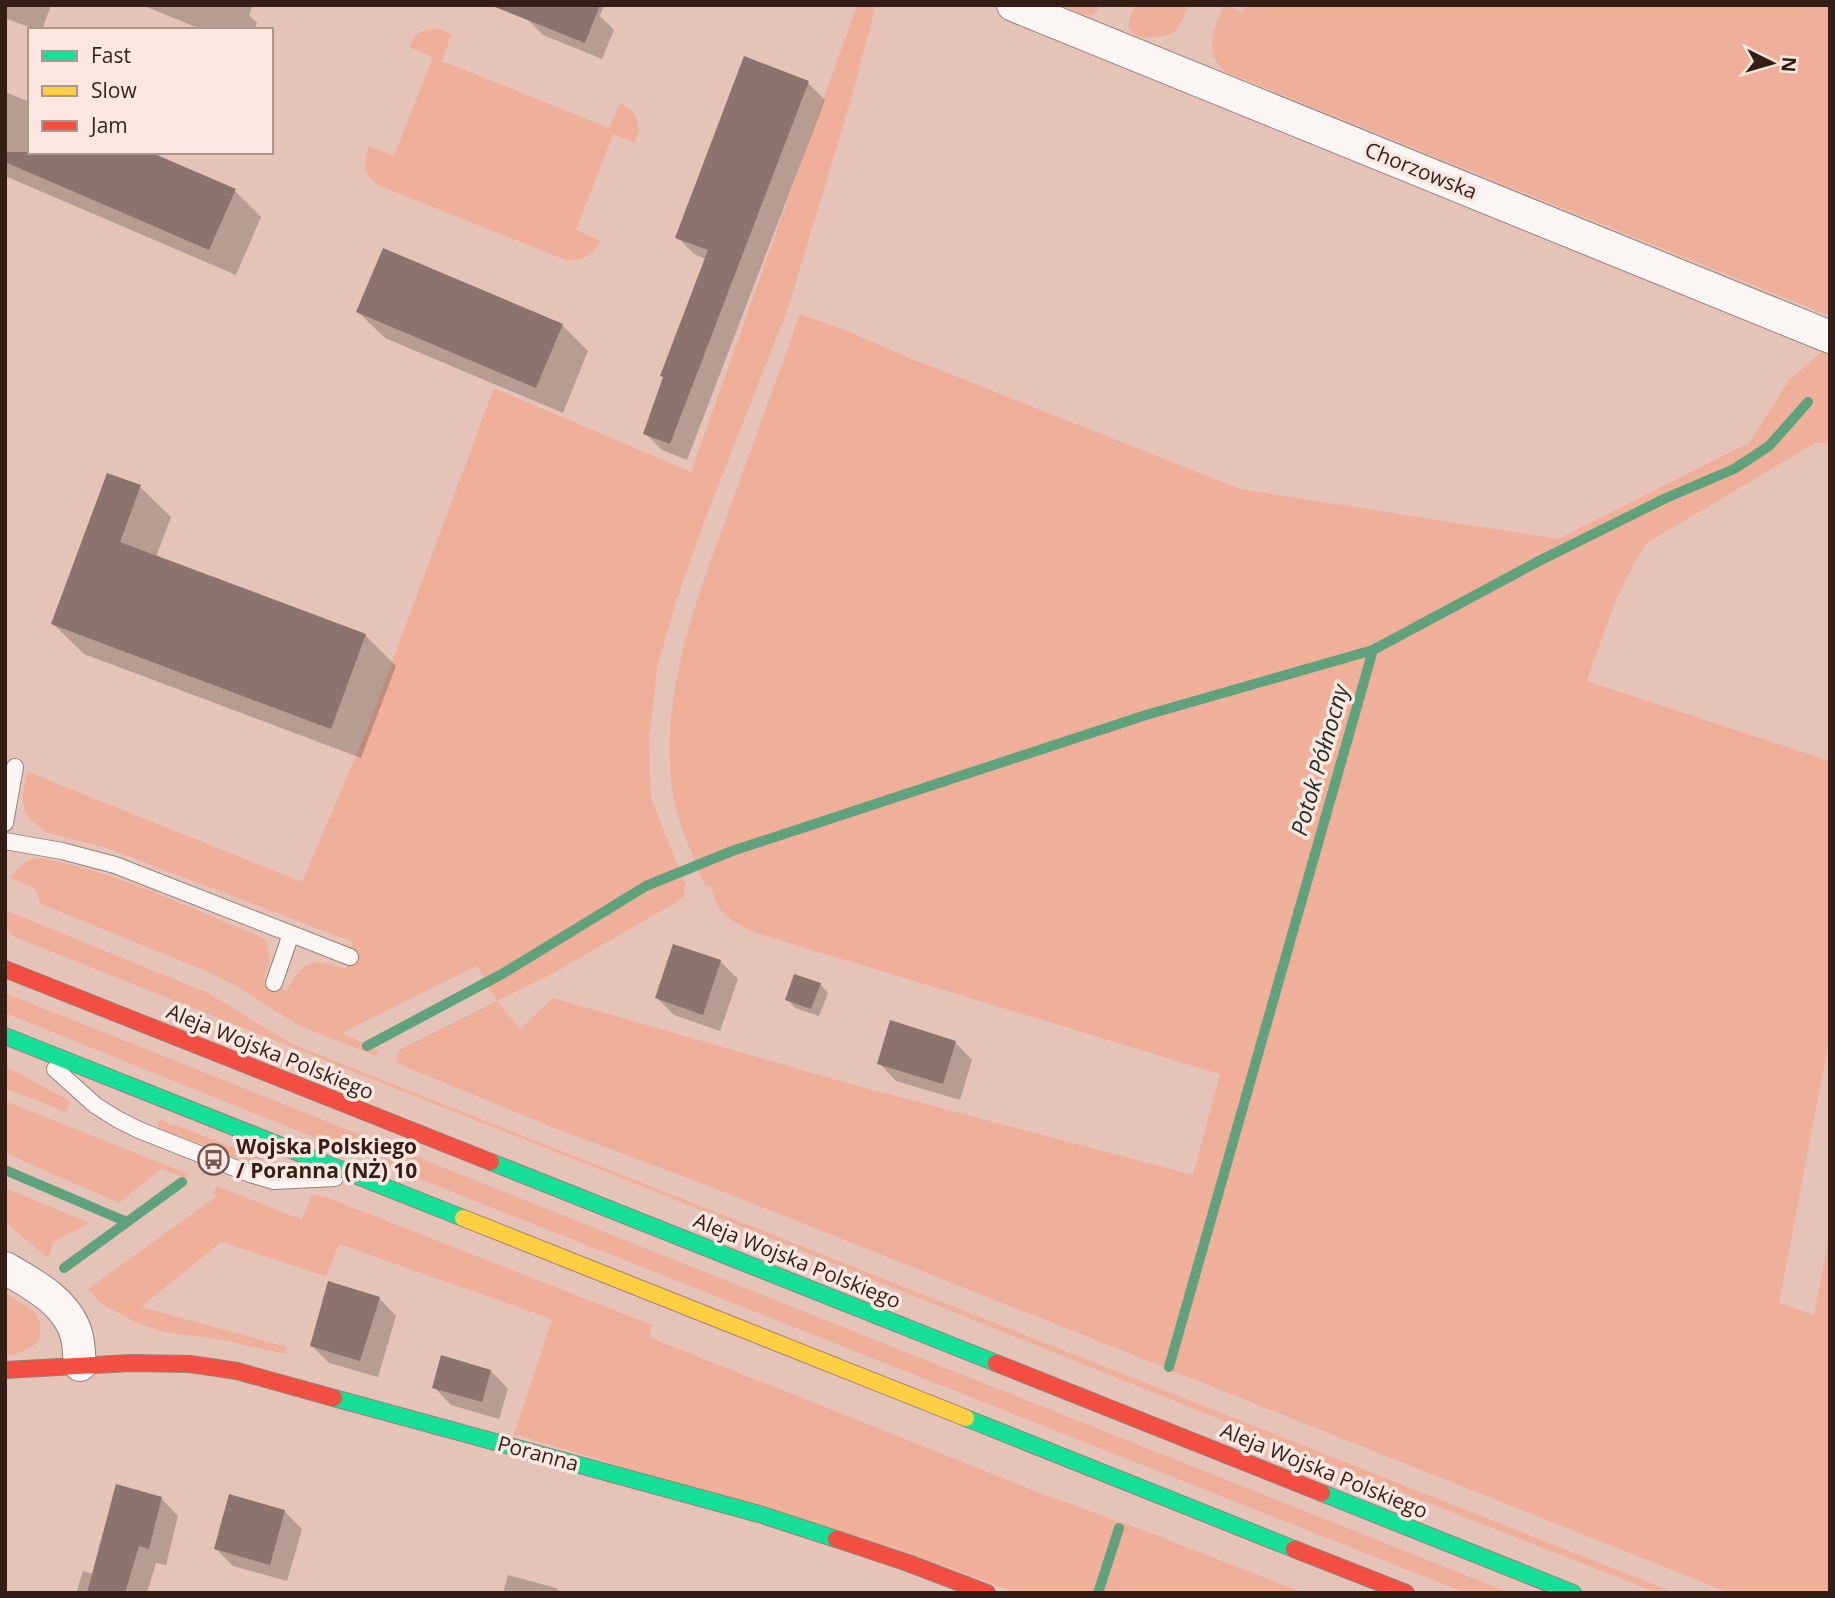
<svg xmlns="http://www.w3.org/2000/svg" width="1835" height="1598" font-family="'Open Sans',sans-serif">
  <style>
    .green { fill: #f0af99 }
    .shadow { fill: #0003 }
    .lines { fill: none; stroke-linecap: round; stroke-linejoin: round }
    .stream { stroke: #60a17e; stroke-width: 10 }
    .building { fill: #8c736e }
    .lane-casing { stroke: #997f77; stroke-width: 18 }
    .street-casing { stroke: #997f77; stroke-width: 34 }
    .fast-casing { stroke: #997f77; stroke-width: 18 }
    .slow-casing { stroke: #997f77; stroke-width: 18 }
    .jam-casing { stroke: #997f77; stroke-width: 18 }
    .lane { stroke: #fbf6f4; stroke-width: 16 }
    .street { stroke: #fbf6f4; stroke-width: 32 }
    .fast { stroke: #16e098; stroke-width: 16 }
    .slow { stroke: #ffcf43; stroke-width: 16 }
    .jam { stroke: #f24e42; stroke-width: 16 }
    .labels { text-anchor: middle; stroke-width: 7; stroke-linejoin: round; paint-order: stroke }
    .street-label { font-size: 21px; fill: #351e16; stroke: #fbe7e0 }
    .poi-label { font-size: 21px; font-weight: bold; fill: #351e16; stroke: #fbe7e0; text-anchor: start }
    .water-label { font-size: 23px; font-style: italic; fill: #192f24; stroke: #fbe7e0 }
  </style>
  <rect width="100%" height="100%" fill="#e5c3b8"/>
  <!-- green -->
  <path class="green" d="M 857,5 L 876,5 L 850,103 L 788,308 L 706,517 L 677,598 L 657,668 L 649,741 L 651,798 L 685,884 L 684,896 L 675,903 L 546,977 L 497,1001 L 520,1029 L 553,998 L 847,1083 L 1193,1175 L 1220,1074 L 756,933 C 733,922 716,915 712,887 L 705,885 C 691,851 674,815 671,779 C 662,683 699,593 731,505 C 754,441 777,378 800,314 L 852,333 L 897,353 L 1240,489 L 1558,539 L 1749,443 L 1789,380 L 1822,352 L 1830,355 L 1830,443 L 1815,443 L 1647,543 C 1618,584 1604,634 1587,681 L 1830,761 L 1830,1035 L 1779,1303 L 1814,1315 L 1830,1231 L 1830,1593 L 1730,1593 L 704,1184 L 552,1127 L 396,1063 L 399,1050 L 497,1001 L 477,966 L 342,1033 L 378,1050 L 376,1056 L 298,1025 L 233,984 L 211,973 L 41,904 L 35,888 L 10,878 C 18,868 26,858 40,858 C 50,859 62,863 72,865 C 137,881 201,913 263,938 C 274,950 268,967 264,981 L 286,991 C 306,959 310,957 346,969 L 353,942 L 107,848 L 48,833 L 30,819 L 25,810 L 22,797 L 28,772 L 302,882 L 366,732 L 494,388 L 691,472 Z
    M 1065,5 L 1101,5 L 1093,15 C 1084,15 1072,12 1065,5 Z
    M 1135,5 L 1188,5 C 1184,13 1182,25 1175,31 C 1165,38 1132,43 1129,27 C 1128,20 1133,12 1135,5 Z
    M 1224,5 L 1243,12 L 1246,5 L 1830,5 L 1830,316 L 1226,72 C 1202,52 1214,30 1224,5 Z
    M 436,29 L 443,30 L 451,35 L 442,61 L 609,128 L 620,103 C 638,112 642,125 635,143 L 613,134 L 576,230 L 600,241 C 593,255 582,262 566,260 L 378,185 C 363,175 363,162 369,146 L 394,156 L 433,57 L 409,47 C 415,32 421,30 436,29 Z
    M 5,910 L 208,993 L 292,1044 L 1675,1593 L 1658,1593 L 1408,1495 L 621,1178 L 22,940 L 13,936 L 5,928 Z
    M 5,993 L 1510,1593 L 1466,1593 L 301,1132 L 5,1013 Z
    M 5,1066 L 70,1101 L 66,1112 L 5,1088 Z
    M 5,1101 L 188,1174 L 187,1178 L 161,1169 L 119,1203 L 5,1153 Z
    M 162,1119 L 170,1125 L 176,1125 L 262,1159 L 265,1163 L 276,1165 L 277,1168 L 268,1169 L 261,1167 L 159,1128 L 157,1122 Z
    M 217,1186 L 302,1220 L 312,1194 L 331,1199 L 652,1325 L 649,1337 L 1045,1495 L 1145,1531 L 1304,1593 L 1017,1593 L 906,1552 L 514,1434 L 552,1319 L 339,1244 L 326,1276 L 221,1242 L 141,1307 L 287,1347 L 285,1354 L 223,1340 L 165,1332 L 139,1324 L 102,1304 L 88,1289 L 217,1196 L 213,1194 Z
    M 5,1188 L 90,1223 L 53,1242 L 48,1258 L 5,1222 Z
    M 5,1293 C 14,1299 26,1305 34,1312 C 38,1316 40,1322 40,1327 C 43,1348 21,1353 5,1356 Z"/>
  <!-- shadow -->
  <path class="shadow" d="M 5,5 L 51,5 L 42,30 L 37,30 L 5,18 Z
    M 142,5 L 253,5 L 249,15 L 257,23 L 254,30 L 203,30 Z
    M 530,5 L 604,5 L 600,16 L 614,30 L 602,59 L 543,35 L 525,17 Z
    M 808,83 L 825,100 L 687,460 L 662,450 L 645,433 L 706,259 L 694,254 L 677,237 Z
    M 5,92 L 30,102 L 30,152 L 235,191 L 261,217 L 236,275 L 5,176 Z
    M 358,312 L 562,325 L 588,351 L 563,413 L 385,338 Z
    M 140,487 L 171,517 L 156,557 L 365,635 L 396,666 L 361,758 L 84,654 L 53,624 Z
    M 674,946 L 721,962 L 738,979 L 720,1031 L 674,1015 L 657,998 Z
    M 820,984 L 828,993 L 819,1016 L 795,1008 L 787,999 Z
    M 955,1042 L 972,1060 L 960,1100 L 896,1081 L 879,1063 Z
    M 379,1298 L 396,1316 L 378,1377 L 329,1363 L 311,1345 Z
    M 491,1371 L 508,1389 L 499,1419 L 451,1405 L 434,1387 Z
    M 161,1498 L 178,1516 L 166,1565 L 156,1563 L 147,1593 L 76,1593 L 83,1571 L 93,1574 Z
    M 284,1511 L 302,1529 L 287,1581 L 233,1566 L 216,1549 Z
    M 508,1575 L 556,1588 L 561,1593 L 503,1593 Z"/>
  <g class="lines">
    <!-- stream -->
    <path class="stream" d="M 367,1046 L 502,974 L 646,886 L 732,851 L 1146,715 L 1373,650
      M 5,1170 L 127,1222
      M 64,1268 L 182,1182
      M 1169,1367 L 1373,650 L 1539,561 L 1666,498 L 1734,469 L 1769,446 L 1808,402
      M 1098,1593 L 1119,1528"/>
  </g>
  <!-- building -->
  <path class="building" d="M 495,5 L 600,5 L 585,43 L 495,7 Z
    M 744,56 L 809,81 L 670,444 L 643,434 L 663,377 L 660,376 L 708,250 L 675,238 Z
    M 5,152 L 150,152 L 236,189 L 209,250 L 5,162 Z
    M 383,248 L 563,324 L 536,388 L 356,312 Z
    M 107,473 L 141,485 L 120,542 L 366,634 L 331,729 L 51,624 Z
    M 673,944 L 721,960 L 703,1015 L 655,998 Z
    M 794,974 L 821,983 L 811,1009 L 785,1000 Z
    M 890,1020 L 956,1041 L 943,1084 L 877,1064 Z
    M 328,1281 L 380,1297 L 360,1361 L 310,1346 Z
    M 441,1355 L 491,1370 L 482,1402 L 432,1388 Z
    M 116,1484 L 162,1497 L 149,1549 L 139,1546 L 125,1593 L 87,1593 Z
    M 229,1494 L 285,1510 L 270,1565 L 214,1549 Z"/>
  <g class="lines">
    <defs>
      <path id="lane" d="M 5,823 L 15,767
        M 5,841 L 62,851 L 115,865 L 350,957
        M 274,983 L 291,934
        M 55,1069 L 95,1105 L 117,1119 L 139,1130 L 250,1174 L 274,1181 L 335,1178"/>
      <path id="street" d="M 1013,5 L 1830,337
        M 5,1268 C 33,1284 69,1303 77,1337 C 79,1346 79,1356 80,1365"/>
      <path id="fast" d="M 5,1036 L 463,1218
        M 491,1162 L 996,1363
        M 334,1398 L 759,1514 L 836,1539
        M 966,1418 L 1294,1549
        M 1322,1493 L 1573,1593"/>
      <path id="slow" d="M 463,1218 L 966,1418"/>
      <path id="jam" d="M 5,969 L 491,1162
        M 996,1363 L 1322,1493
        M 5,1370 L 131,1363 L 190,1364 L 237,1371 L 334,1398
        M 836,1539 L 908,1563 L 987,1593
        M 1294,1549 L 1406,1593"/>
    </defs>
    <!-- lane casing -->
    <use href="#lane" class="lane-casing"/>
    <!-- street casing -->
    <use href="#street" class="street-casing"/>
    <!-- fast casing -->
    <use href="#fast" class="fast-casing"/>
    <!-- slow casing -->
    <use href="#slow" class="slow-casing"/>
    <!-- jam casing -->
    <use href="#jam" class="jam-casing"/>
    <!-- lane -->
    <use href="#lane" class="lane"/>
    <!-- street -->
    <use href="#street" class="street"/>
    <!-- fast -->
    <use href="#fast" class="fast"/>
    <!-- slow -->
    <use href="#slow" class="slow"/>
    <!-- jam -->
    <use href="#jam" class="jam"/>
  </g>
  <!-- icons -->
  <defs>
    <symbol id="bus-ring" viewBox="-11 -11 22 22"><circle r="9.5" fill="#fbe7e0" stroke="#73584f" stroke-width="1.5"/><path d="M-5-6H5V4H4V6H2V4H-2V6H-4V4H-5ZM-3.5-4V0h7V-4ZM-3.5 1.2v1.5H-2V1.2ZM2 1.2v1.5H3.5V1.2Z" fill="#73584f"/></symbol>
  </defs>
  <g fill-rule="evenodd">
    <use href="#bus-ring" x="196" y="1142" width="35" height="35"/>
  </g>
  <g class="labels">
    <!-- street labels -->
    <g class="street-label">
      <text transform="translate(1421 171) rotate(22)" y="7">Chorzowska</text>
      <text transform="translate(270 1052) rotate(22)" y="7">Aleja Wojska Polskiego</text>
      <text transform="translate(797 1261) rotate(22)" y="7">Aleja Wojska Polskiego</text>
      <text transform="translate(538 1454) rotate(15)" y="7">Poranna</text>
      <text transform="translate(1324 1471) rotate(22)" y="7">Aleja Wojska Polskiego</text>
    </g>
    <!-- poi labels -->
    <g class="poi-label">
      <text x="236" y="1154">Wojska Polskiego<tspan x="236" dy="24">/ Poranna (NŻ) 10</tspan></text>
    </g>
    <!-- water labels -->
    <g class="water-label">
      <text transform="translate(1320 760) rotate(-74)" y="8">Potok Północny</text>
    </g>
  </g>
  <!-- border -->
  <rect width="1835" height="1598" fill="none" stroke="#351e16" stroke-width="14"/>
  <!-- legend -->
  <rect x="28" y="28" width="245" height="126" fill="#fbe7e0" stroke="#ac978f" stroke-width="2"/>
  <rect x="42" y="51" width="35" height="10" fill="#16e098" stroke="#ac978f" stroke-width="2"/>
  <text x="91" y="63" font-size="21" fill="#351e16">Fast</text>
  <rect x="42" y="86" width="35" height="10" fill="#ffcf43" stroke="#ac978f" stroke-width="2"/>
  <text x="91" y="98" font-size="21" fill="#351e16">Slow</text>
  <rect x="42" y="121" width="35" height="10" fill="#f24e42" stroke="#ac978f" stroke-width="2"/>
  <text x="91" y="133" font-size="21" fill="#351e16">Jam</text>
  <!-- north arrow -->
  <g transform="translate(1772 63) rotate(95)" stroke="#fbe7e0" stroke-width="5" paint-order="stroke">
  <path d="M0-5L12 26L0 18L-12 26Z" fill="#351e16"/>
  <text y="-10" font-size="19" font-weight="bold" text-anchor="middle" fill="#351e16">N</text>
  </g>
</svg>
